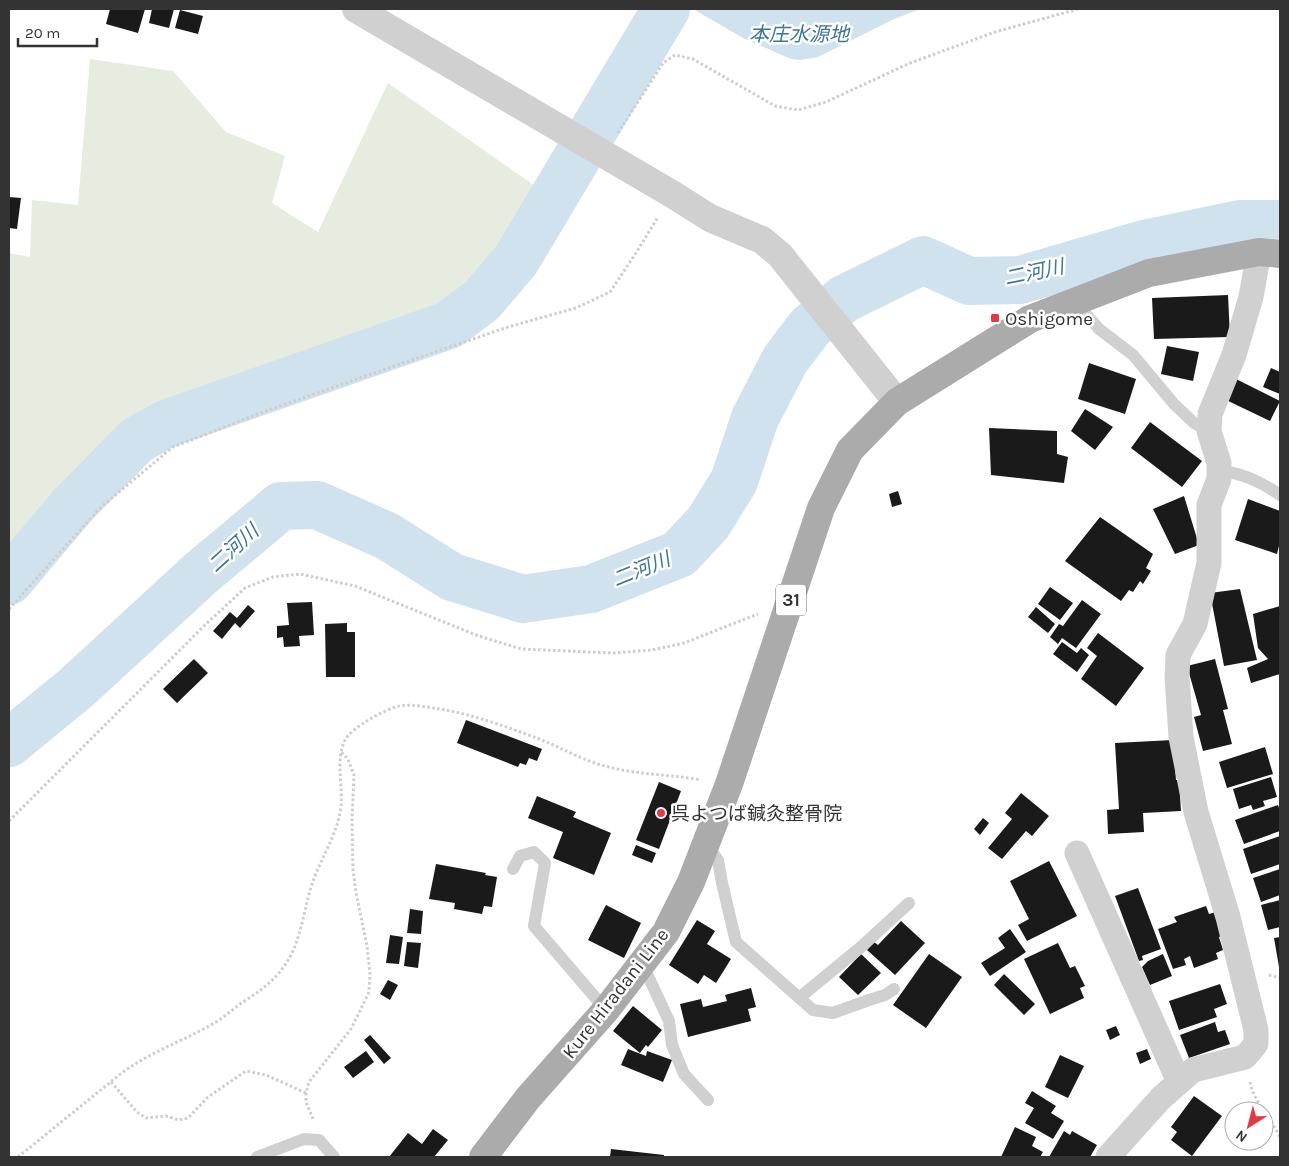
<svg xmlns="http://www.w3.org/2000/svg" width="1289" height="1166" font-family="Karla,'Noto Sans JP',sans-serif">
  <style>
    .green { fill: #e6ecdf }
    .water { fill: #cfe2ee }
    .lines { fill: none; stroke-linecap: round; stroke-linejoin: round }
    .river { stroke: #cfe2ee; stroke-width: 48 }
    .building { fill: #1a1a1a }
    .path { stroke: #cdcdcd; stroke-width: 3; stroke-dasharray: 2.5 2.5; stroke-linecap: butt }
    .service { stroke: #d0d0d0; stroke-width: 12 }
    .minor { stroke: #d0d0d0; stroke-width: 25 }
    .tertiary { stroke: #d0d0d0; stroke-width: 28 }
    .primary { stroke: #ababab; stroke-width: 28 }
    .poi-dot { fill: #e63946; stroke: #fff; stroke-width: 2 }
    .labels { text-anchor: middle; stroke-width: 5; stroke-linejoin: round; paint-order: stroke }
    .shield { fill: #fff; stroke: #707070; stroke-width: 1 }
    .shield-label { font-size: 18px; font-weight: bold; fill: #333 }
    .poi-label { font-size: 19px; fill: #333; stroke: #fff; text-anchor: start }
    .street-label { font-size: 19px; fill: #333; stroke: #fff }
    .water-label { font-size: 20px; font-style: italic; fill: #3f7597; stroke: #fff }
  </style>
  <rect width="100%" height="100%" fill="#fff"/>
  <!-- green -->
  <path class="green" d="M 90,59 L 173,71 L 226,132 L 285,156 L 272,203 L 318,232 L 388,83 L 535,186 L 485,275 L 439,311 L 146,414 L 9,572 L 9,253 L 30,257 L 32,200 L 78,205 Z"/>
  <!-- water -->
  <path class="water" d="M 693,9 L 920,9 L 892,20 L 818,57 L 800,60 L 791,59 L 743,38 Z"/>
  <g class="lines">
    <!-- river -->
    <path class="river" d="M 9,581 L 72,506 L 137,440 L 166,424 L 449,325 L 482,300 L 516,260 L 666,9
      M 9,743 L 76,688 L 201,573 L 281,506 L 317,505 L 387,536 L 452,577 L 523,599 L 591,589 L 679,554 L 708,523 L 734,481 L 755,418 L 785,360 L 810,327 L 844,299 L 923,260 L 969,281 L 1020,280 L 1144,244 L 1240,224 L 1280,224"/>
  </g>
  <!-- building -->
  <path class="building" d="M 110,9 L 145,9 L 138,33 L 106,24 Z
    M 152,9 L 174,9 L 169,28 L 149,23 Z
    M 180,10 L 203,16 L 198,34 L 175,28 Z
    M 9,197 L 21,198 L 17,229 L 9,228 Z
    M 1228,295 L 1230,337 L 1154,339 L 1152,298 Z
    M 1167,346 L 1199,352 L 1193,381 L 1161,374 Z
    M 1089,363 L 1136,379 L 1125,414 L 1078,399 Z
    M 1271,368 L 1280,372 L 1280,394 L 1263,387 Z
    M 1234,378 L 1280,401 L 1270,421 L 1224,399 Z
    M 1085,409 L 1113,427 L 1095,450 L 1071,431 Z
    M 1150,422 L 1202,461 L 1182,487 L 1131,448 Z
    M 989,428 L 1057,431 L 1057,454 L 1068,457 L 1064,483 L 991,475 Z
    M 898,491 L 902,504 L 892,507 L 889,494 Z
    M 1184,496 L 1199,545 L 1175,554 L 1153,509 Z
    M 1248,499 L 1280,511 L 1280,542 L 1277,554 L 1235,540 Z
    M 1100,517 L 1153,554 L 1146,568 L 1151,571 L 1143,584 L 1140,581 L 1133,592 L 1129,590 L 1121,601 L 1065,561 Z
    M 1050,587 L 1073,603 L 1060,620 L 1038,604 Z
    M 1240,589 L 1257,660 L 1224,666 L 1210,593 Z
    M 1082,600 L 1101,614 L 1076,648 L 1062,638 L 1058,644 L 1050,637 L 1059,624 L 1063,626 Z
    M 312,602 L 314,635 L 299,636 L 300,646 L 284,647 L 283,637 L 277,638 L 277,626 L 289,625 L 287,603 Z
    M 248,605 L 255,611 L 240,628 L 235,623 L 222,639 L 213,631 L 230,612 L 237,618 Z
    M 1280,606 L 1280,674 L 1251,683 L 1247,668 L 1268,659 L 1258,648 L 1253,614 Z
    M 1036,607 L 1055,624 L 1048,633 L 1028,617 Z
    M 347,623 L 347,632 L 355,632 L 355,677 L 326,677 L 325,624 Z
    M 1098,633 L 1144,668 L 1116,706 L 1081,679 L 1097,656 L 1087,648 Z
    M 1062,642 L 1077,653 L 1081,648 L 1089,655 L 1077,672 L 1053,654 Z
    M 194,659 L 208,673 L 177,703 L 163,689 Z
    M 1215,659 L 1228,709 L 1223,710 L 1232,744 L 1203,751 L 1194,717 L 1201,715 L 1187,666 Z
    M 466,720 L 542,749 L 537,761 L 529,758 L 526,765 L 520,763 L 518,767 L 457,743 Z
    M 1173,740 L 1176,780 L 1179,780 L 1181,811 L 1143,813 L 1144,832 L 1108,834 L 1107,810 L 1119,809 L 1115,743 Z
    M 1265,747 L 1273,774 L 1227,788 L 1219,762 Z
    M 1271,777 L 1277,797 L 1263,801 L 1265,806 L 1253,810 L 1251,805 L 1239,809 L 1233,789 Z
    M 659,782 L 681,791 L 659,849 L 636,840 Z
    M 1021,793 L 1049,816 L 1032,836 L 1026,831 L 1002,859 L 988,848 L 1012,819 L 1005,813 Z
    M 537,796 L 576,812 L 573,817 L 611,833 L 594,875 L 553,858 L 563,832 L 528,818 Z
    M 1278,805 L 1280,811 L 1280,831 L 1244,844 L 1235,820 Z
    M 983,818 L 989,823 L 980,835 L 974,829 Z
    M 1280,836 L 1280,864 L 1251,874 L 1243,849 Z
    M 636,845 L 656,853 L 652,863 L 632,855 Z
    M 1049,861 L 1077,916 L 1027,941 L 1018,925 L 1029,919 L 1010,881 Z
    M 436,864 L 486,873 L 485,875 L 497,877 L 492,907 L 484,906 L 482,914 L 454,909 L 455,903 L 429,899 Z
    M 1280,869 L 1280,895 L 1261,902 L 1253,878 Z
    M 1138,888 L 1161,949 L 1142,956 L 1143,960 L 1139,961 L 1115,896 Z
    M 1280,900 L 1280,927 L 1268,930 L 1261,905 Z
    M 606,905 L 641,923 L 624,958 L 588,940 Z
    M 1206,906 L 1209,914 L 1216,912 L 1223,935 L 1219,937 L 1223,950 L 1216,953 L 1218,959 L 1194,968 L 1190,956 L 1184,959 L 1186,965 L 1173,969 L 1158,929 L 1177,922 L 1174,917 Z
    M 410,909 L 423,911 L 421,934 L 407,933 Z
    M 697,920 L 715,931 L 707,944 L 731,959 L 716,983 L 704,975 L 698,984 L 669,965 Z
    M 901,921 L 925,943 L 895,975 L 867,950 L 874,942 L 878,945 Z
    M 1010,929 L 1026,952 L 990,976 L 981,963 L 1005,948 L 998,938 Z
    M 390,935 L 403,937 L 399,964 L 386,963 Z
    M 1280,937 L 1280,967 L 1279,967 L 1274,938 Z
    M 407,942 L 421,943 L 418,968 L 404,966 Z
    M 1058,943 L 1070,968 L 1075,966 L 1085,986 L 1080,988 L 1084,998 L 1050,1014 L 1024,959 Z
    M 861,954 L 881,973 L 858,995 L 839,977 Z
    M 929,954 L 962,977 L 926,1028 L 893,1005 Z
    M 1163,954 L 1172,976 L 1150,985 L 1142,967 L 1148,961 Z
    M 1004,974 L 1035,1004 L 1024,1015 L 994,985 Z
    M 388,980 L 398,985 L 390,1000 L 380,994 Z
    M 1220,984 L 1227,1004 L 1214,1009 L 1217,1017 L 1179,1030 L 1169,1001 Z
    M 751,988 L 756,1007 L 748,1009 L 751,1021 L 688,1037 L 680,1004 L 701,999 L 703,1007 L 727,1001 L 725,995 Z
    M 633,1006 L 662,1030 L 648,1047 L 646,1045 L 640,1053 L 613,1031 Z
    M 1215,1022 L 1218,1032 L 1225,1030 L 1230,1044 L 1189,1058 L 1180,1035 Z
    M 1116,1026 L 1120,1035 L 1110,1040 L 1106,1030 Z
    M 370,1035 L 391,1058 L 384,1064 L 364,1040 Z
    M 628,1049 L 646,1056 L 647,1051 L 672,1060 L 663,1082 L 621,1065 Z
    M 1147,1049 L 1151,1059 L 1140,1064 L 1136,1053 Z
    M 366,1051 L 374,1062 L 353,1078 L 344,1067 Z
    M 1060,1055 L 1084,1066 L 1068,1098 L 1045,1087 Z
    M 1032,1091 L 1056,1106 L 1051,1113 L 1064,1121 L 1053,1139 L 1025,1123 L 1034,1108 L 1025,1103 Z
    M 1194,1096 L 1222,1116 L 1192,1156 L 1171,1140 L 1177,1132 L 1171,1127 Z
    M 1015,1127 L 1036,1137 L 1032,1146 L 1043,1152 L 1040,1157 L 1001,1157 Z
    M 433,1129 L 448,1140 L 434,1157 L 389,1157 L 408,1133 L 422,1144 Z
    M 1064,1131 L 1070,1135 L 1072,1131 L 1097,1145 L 1090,1157 L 1049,1157 Z
    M 611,1149 L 664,1155 L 664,1157 L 610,1157 Z"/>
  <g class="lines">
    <!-- path -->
    <path class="path" d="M 618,133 L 663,63 L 675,55 L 693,59 L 775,106 L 798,110 L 826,102 L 910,63 L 995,32 L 1078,9
      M 9,609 L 101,507 L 173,447 L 263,412 L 400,364 L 508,327 L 576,308 L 610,292 L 636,253 L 658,217
      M 9,821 L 206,624 L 245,588 L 273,577 L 300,574 L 355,586 L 476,635 L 521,649 L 614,653 L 652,650 L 684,643 L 758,614
      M 1269,975 L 1280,978
      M 111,1082 L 137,1112 L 146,1118 L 166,1116 L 179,1120 L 188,1118 L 208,1097 L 246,1071 L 266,1075 L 306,1093
      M 1250,1082 C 1254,1103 1272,1118 1280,1138
      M 313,1119 L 306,1102 L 306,1093 L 309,1082 L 351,1029 L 369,992 L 370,974 L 367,946 L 356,893 L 353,870 L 352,820 L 354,775 L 348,759 L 341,752
      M 18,1157 L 123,1072 C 152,1051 186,1040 216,1022 C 226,1016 234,1008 243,1002 C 265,988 281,976 293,951 C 302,930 305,906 312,884 C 320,860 335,838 340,813 C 345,789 334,762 345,740 C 351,728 385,709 399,706 C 412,704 427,707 440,709 C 475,715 511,728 544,741 C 564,749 584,761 605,766 C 636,775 669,774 701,780"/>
    <!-- service -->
    <path class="service" d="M 1075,302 L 1099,329 L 1133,355 L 1174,404 L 1194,423 L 1209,431
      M 1219,470 C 1243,474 1260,481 1280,495
      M 706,844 L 718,860 L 722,883 L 736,942 L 813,1010 L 833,1013 L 869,1000 L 885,995 L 894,989
      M 513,869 L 520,856 L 534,852 L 545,863 L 534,926 L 606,1010
      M 642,963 L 669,1021 L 672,1045 L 684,1074 L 708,1100
      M 799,998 L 861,947 L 909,903
      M 257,1157 L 304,1139 L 319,1140 L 334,1157"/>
    <!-- minor -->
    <path class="minor" d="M 1077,853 L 1179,1082
      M 1108,1157 L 1161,1098 L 1193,1070 L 1245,1057 L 1256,1044 L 1256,1030 L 1228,917 L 1196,812 L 1181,737 L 1177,677 L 1178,655 L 1195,624 L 1209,563 L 1209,505 L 1219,479 L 1219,463 L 1209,431 L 1210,414 L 1234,355 L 1251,297 L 1259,252"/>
    <!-- tertiary -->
    <path class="tertiary" d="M 356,9 L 672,194 L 710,218 L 762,240 L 780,255 L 897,402"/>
    <!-- primary -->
    <path class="primary" d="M 483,1157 L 528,1098 L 606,1010 L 666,932 L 691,882 L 729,784 L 821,508 L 850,450 L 897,402 L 1030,319 L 1149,273 L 1259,252 L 1280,254"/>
  </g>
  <!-- markers -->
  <g class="poi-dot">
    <rect x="990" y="313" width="10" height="10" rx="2.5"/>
    <circle cx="661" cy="813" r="5"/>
  </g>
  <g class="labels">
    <!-- shield labels -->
    <rect class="shield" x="776" y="584.5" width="30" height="31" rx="4"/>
    <g class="shield-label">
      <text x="791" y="606">31</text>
    </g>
    <!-- poi labels -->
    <g class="poi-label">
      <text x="1005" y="325">Oshigome</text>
      <text x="671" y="820">呉よつば鍼灸整骨院</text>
    </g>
    <!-- street labels -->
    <g class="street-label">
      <text transform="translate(615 993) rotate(-52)" y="7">Kure Hiradani Line</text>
    </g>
    <!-- water labels -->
    <g class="water-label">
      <text x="799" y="41">本庄水源地</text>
      <text transform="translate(1034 272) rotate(-12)" y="7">二河川</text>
      <text transform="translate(233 548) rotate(-42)" y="7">二河川</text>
      <text transform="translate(641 569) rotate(-22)" y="7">二河川</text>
    </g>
  </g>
  <!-- border -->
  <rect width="1289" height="1166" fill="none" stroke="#333333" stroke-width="20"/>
  <!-- north arrow -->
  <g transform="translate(1249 1126) rotate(216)"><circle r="24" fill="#ffffff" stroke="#adadad"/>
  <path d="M0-4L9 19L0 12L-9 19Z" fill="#e63946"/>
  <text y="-8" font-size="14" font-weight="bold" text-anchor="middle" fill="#333333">N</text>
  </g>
  <!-- scale -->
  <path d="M18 38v8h79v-8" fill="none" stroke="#333333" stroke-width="2.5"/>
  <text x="25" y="38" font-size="15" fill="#333333" stroke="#ffffff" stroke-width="4" paint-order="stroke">20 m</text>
</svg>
